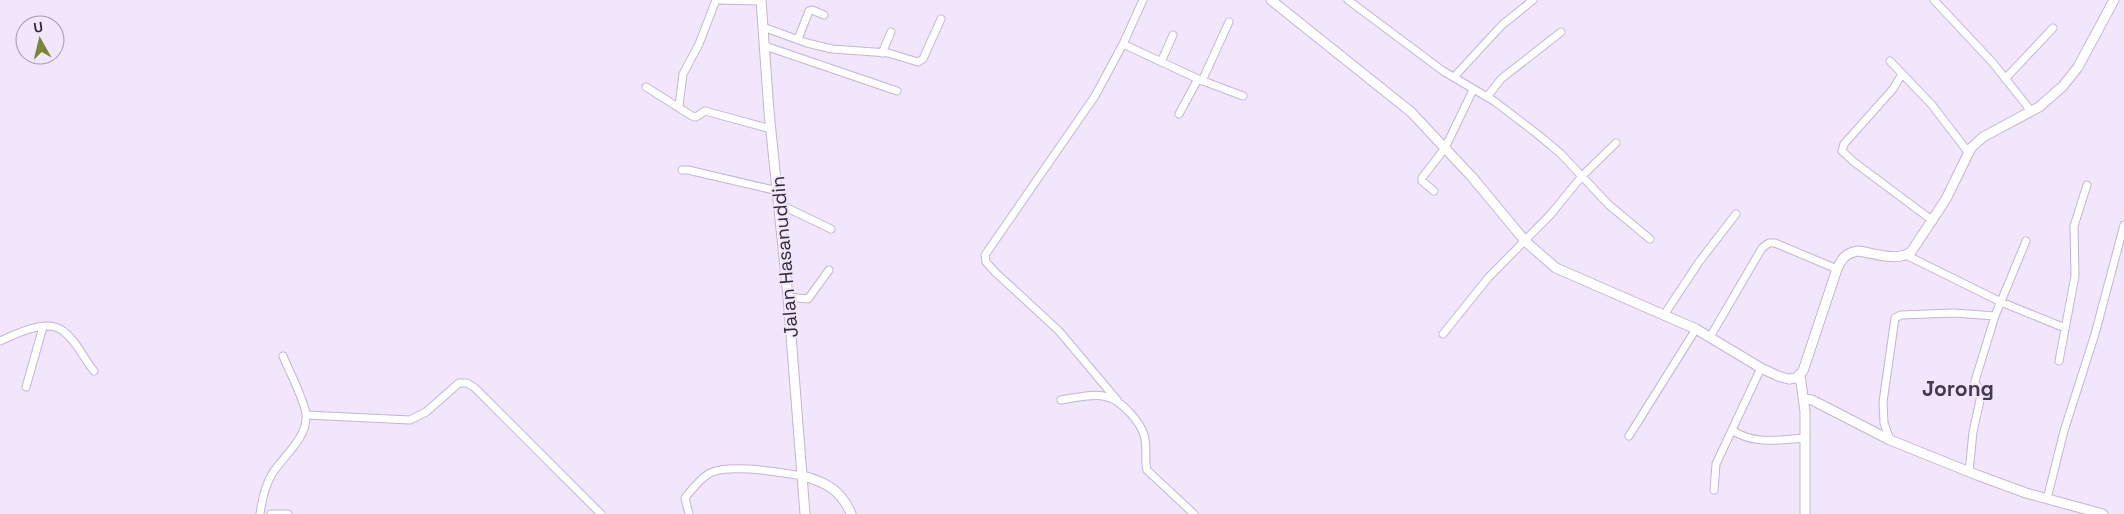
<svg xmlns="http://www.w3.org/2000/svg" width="2124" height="514" font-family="'Space Grotesk',sans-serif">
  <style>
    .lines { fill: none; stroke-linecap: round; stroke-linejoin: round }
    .minor-casing { stroke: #c3b6d0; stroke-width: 9 }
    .tertiary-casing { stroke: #c3b6d0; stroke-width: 11 }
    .minor { stroke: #fff; stroke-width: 7 }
    .tertiary { stroke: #fff; stroke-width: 9 }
    .labels { text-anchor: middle; stroke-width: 4; stroke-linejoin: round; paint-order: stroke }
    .street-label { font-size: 19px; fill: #312c36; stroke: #f1e6fc }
    .quarter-label { font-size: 21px; font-weight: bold; fill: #443a4f; stroke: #f1e6fc }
  </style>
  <rect width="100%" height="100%" fill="#f1e6fc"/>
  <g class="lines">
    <defs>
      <path id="minor" d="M 719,0 L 761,1
        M 1348,0 L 1443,71 L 1494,101 L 1536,133 L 1560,153 L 1609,205 L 1650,239
        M 1934,0 L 1993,63 L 2031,111
        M 763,27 L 807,43 L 832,49 L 888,53 L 918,62 L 923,59 L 941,19
        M 798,39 L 809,11 L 812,10 L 824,15
        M 1123,44 L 1198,79 L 1243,96
        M 765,46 L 897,91
        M 882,53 L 891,32
        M 1890,61 L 1932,105 L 1968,152
        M 1161,62 L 1173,35
        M 1902,74 L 1893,89 L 1844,144 L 1842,151 L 1854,162 L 1933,221
        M 1454,77 L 1502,25 L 1533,0
        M 2005,79 L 2053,28
        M 1202,81 L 1229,22
        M 646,87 L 692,116 L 696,117 L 705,111 L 771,129
        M 1487,97 L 1501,79 L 1561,32
        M 679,106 L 683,74 L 699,44 L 716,0
        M 1179,114 L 1198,79
        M 682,170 L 688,170 L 778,191
        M 1434,191 L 1422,181 L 1422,178 L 1445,148 L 1473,90
        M 779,204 L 831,229
        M 1906,255 L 2001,302 L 2065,328
        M 788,297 L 808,299 L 829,270
        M 1664,315 L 1699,262 L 1736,214
        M 1443,334 L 1488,278 L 1551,214 L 1582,176 L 1616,143
        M 1710,337 L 1762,248 L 1769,243 L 1775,243 L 1837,269
        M 0,341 C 16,334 46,318 63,331 C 76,340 84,359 94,371
        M 2059,361 L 2075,276 L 2074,226 L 2087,185
        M 26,387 L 43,327
        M 1061,400 C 1092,395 1109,388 1132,415 C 1137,421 1142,428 1144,435 C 1148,447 1144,459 1147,470 L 1194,514
        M 1117,400 L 1059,331 L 995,272 L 986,262 L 985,255 L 1095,96 L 1123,44 L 1143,0
        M 306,415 L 410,420 L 426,412 L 459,383 L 467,383 L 475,388 L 601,514
        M 1732,430 C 1753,445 1781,440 1806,438
        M 1629,436 L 1696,329
        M 1890,440 L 1884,423 L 1883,402 L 1895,318 L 1901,315 L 1954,313 L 1995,316
        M 1969,472 L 1973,432 L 1982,391 L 1975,384 L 1975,381 L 1995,316 L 2026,241
        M 1714,490 L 1716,464 L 1761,368
        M 2047,499 L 2064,431 L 2095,334 L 2124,225
        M 260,514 C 262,499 265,486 272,474 C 284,455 308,438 306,414 C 304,399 289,371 283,356
        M 271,514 L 288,514
        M 689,514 L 685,498 C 692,489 701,478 710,473 C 729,463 782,473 803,476"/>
      <path id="tertiary" d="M 761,0 L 769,112 L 788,297 L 805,514
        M 1271,0 L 1411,112 L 1472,177 L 1526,242 L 1556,268 L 1696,329 L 1761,368 L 1778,376 L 1789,379 L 1796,378 L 1803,371 L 1837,269 C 1842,258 1846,253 1858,251 C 1874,253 1897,262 1911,252 L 1946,199 L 1971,148 L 1983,137 L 2039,107 L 2063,86 L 2078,67 L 2114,0
        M 1800,375 L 1805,412 L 1805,514
        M 1804,399 L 1812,400 L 1890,440 L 1977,475 L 2026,493 L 2103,514
        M 803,476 C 826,482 842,491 851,514"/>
    </defs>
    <!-- minor casing -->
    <use href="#minor" class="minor-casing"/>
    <!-- tertiary casing -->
    <use href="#tertiary" class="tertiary-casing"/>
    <!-- minor -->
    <use href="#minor" class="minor"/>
    <!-- tertiary -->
    <use href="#tertiary" class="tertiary"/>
  </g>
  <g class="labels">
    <!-- street labels -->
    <g class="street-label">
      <text transform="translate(784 257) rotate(-95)" y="7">Jalan Hasanuddin</text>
    </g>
    <!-- quarter labels -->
    <g class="quarter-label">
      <text x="1958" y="396">Jorong</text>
    </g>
  </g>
  <!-- north arrow -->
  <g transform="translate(40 40) rotate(352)"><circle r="24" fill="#f1e6fc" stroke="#a49cad"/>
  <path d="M0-4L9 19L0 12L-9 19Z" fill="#798634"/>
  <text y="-8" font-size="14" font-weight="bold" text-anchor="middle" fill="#312c36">U</text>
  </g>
</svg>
